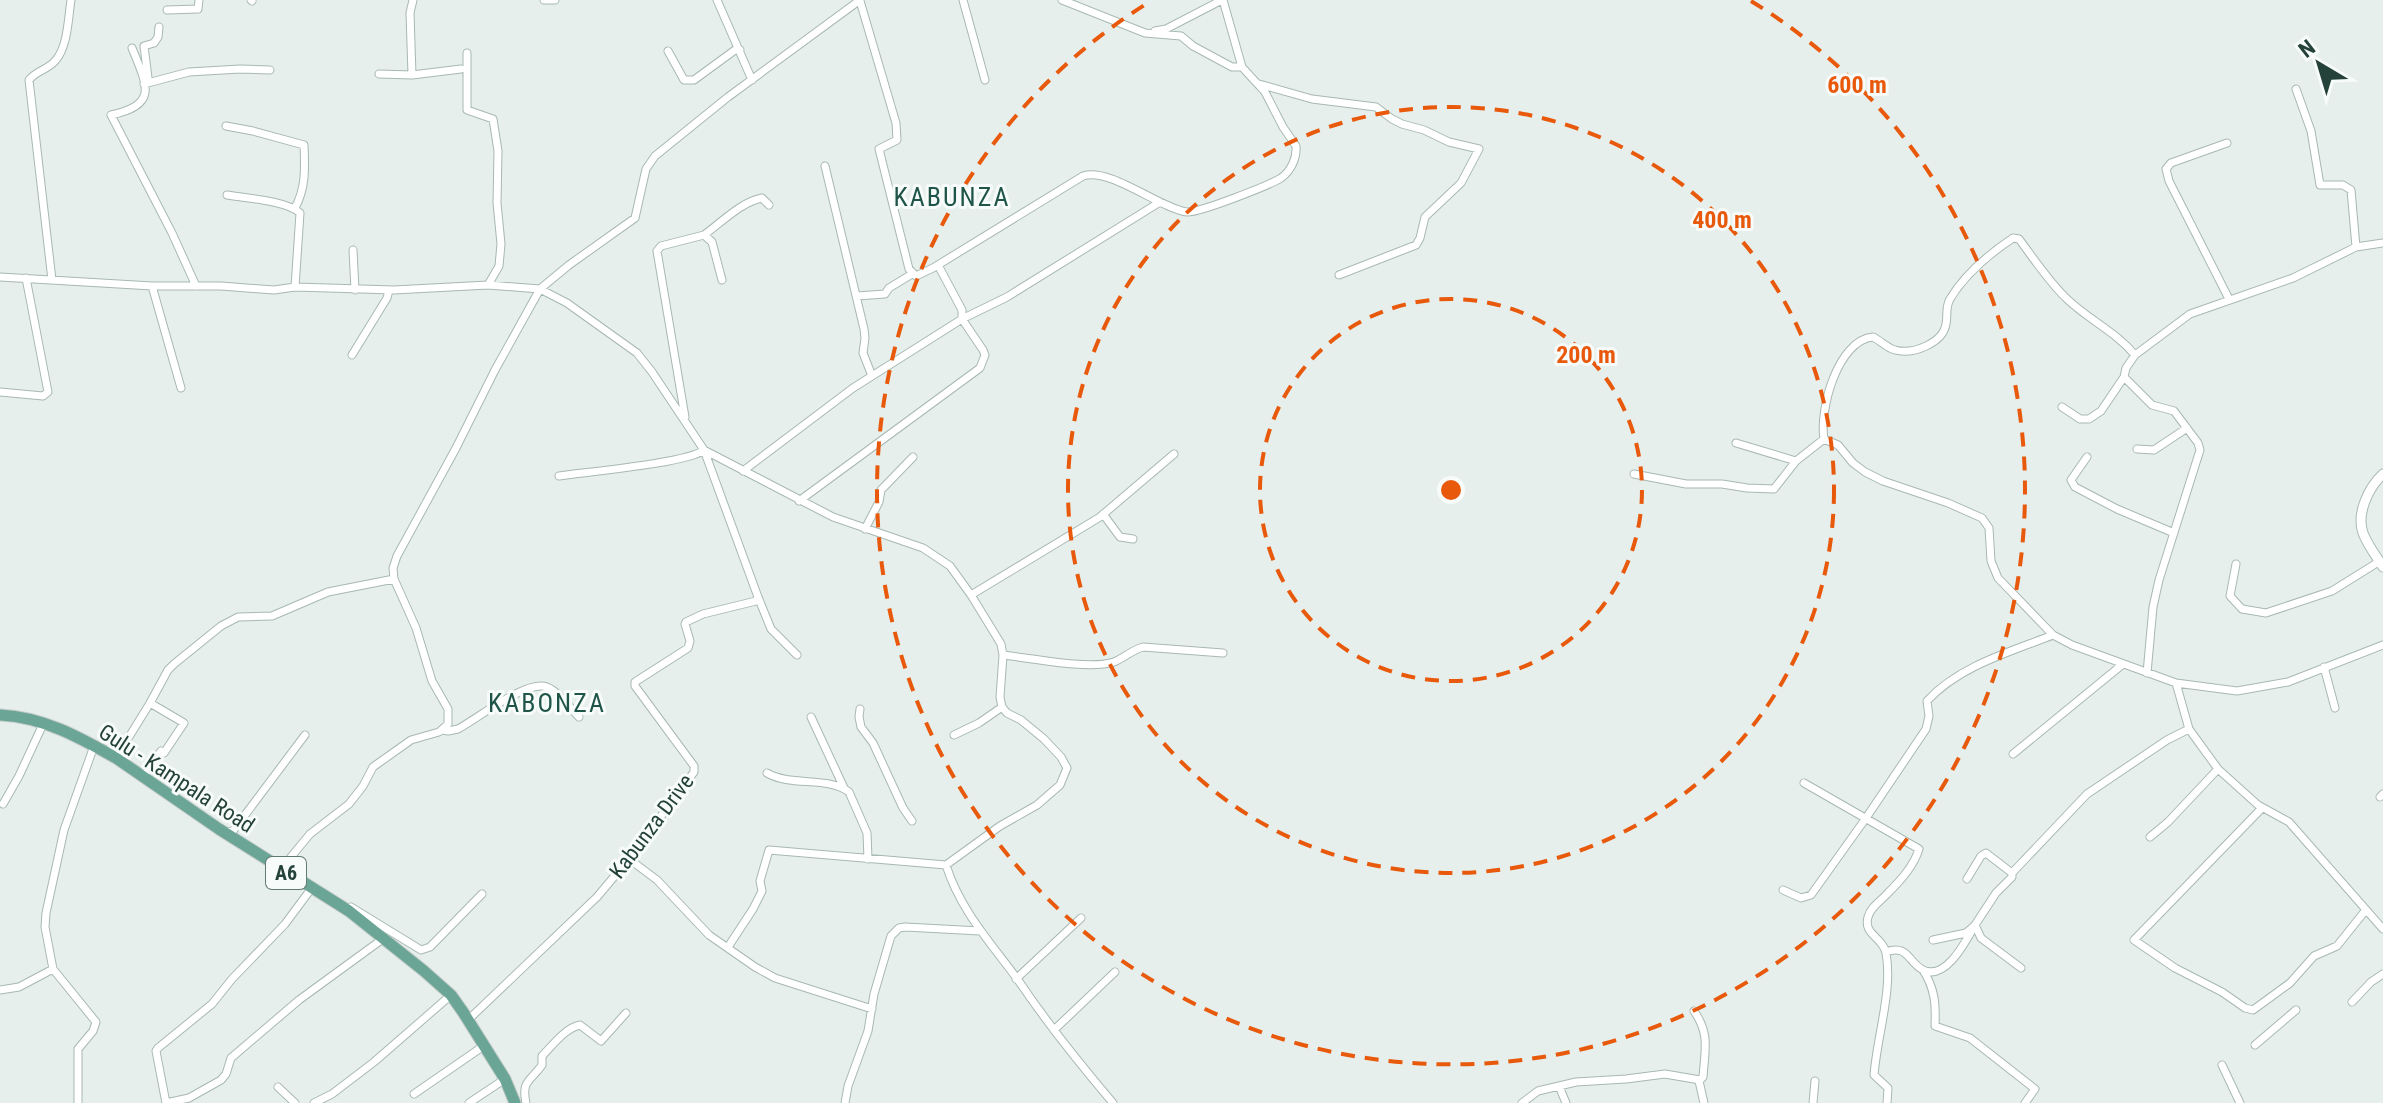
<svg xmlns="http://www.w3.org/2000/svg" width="2383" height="1103" font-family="'Roboto Condensed',sans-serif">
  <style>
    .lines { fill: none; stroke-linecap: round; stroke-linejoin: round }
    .minor-casing { stroke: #a8b8b2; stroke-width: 9 }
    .tertiary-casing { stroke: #a8b8b2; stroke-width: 11 }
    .primary-casing { stroke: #c2cac8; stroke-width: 13 }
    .minor { stroke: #fff; stroke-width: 7 }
    .tertiary { stroke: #fff; stroke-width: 9 }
    .primary { stroke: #6aa596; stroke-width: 11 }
    .ring { fill: none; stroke: #e8590c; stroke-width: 4; stroke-dasharray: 14 10 }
    .labels { text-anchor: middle; stroke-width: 6; stroke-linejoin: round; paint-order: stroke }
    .shield { fill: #f7fbf9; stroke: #637a73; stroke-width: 2 }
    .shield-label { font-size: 20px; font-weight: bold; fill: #24423a }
    .street-label { font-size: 22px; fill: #24423a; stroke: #f7fbf9 }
    .quarter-label { font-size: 26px; letter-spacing: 2px; fill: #1f5548; stroke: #f7fbf9 }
    .centre { fill: #e8590c; stroke: #f7fbf9; stroke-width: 4 }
    .ring-label { font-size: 24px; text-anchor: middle; font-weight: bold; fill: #e8590c; stroke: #f7fbf9; stroke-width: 6; stroke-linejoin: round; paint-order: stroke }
  </style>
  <rect width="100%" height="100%" fill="#e6efeb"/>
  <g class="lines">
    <defs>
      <path id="minor" d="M 251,0 L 252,1
        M 544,0 L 555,0
        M 717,0 L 752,80
        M 963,0 L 985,80
        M 1223,0 L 1242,67
        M 860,1 L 896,123 L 897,140 L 879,149 L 909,269 L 916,276 L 933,268 L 1083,176 C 1110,167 1159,208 1187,212 C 1199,213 1270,185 1281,178 C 1291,171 1297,158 1296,146 L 1283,127 L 1265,92 L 1242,67 L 1232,67 L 1193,46 L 1181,36 L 1145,33 L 1062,0
        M 167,10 L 198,9 L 199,0
        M 159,27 L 158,37 L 154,43 L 144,46 L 148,78 L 144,84 L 189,72 L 240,69 L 270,70
        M 1155,31 L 1166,29 L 1222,0
        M 132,48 C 147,85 159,105 111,115 L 172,233 L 196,286
        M 668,51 L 684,80 L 694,80 L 735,50 L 740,50
        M 467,53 L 467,110 L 493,119 L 498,151 L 497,203 L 501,244 L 499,266 L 488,285
        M 379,74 L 412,75 L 461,69
        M 412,75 L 410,13 L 413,0
        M 1259,84 L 1312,99 L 1376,107 L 1392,119 L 1402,124 L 1424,130 L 1449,142 L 1479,149 L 1461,183 L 1425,217 L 1420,238 L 1416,245 L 1339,275
        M 2296,89 L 2311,131 L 2320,185 L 2343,185 L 2351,190 L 2356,247
        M 226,126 L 253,131 L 304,145 C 305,168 306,188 295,208
        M 2227,143 L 2171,163 L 2166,169 L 2169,181 L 2229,299
        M 825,166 L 864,329 L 865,338 L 863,353 L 872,376
        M 227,195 C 246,198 287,201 300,213 L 295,287
        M 704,235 C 722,222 741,202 762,198 L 769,205
        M 353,250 L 355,290
        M 0,277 L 152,286 L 221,286 L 274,290 L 295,287 L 394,290 L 488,285 L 540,289 L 567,303 L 637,353 L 652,372 L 704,450 L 833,517 L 923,548 L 950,566 L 971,595 L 1001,644 L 1003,655 L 1000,697 L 1002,707 L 1007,713 L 1021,720 L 1044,739 L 1061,757 L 1067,768 L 1060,785 L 1037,805 L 1000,826 L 946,865 L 769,850 L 760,881 L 762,891 L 753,909 L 728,947
        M 52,280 L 29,80 C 36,71 47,70 55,61 C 68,47 68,19 71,0
        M 152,286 L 181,388
        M 857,296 L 885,294 L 889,288 L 912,274
        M 352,355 L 387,298 L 389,290
        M 0,392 L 43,396 L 48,392 L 26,278
        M 2062,407 L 2080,419 L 2089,419 L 2101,411 L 2124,377
        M 685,417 L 657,251 L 661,246 L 704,235 L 712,242 L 722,280
        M 1824,439 C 1819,409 1838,340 1873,337 C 1881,341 1887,348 1895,350 C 1913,355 1943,343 1946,324 C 1948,314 1945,308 1950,299 C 1965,274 1989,254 2013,238 L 2019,239 C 2034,259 2049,282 2067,299 C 2089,320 2116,332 2135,355
        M 1736,443 L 1796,461
        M 2137,449 L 2154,450 L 2187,428
        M 2087,457 L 2071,480 L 2075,487 L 2117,509 L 2174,533
        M 743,471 L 853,388 L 962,319 L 1007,297 L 1160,202
        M 1634,474 L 1686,484 L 1722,484 L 1747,488 L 1774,489 L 1796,461 L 1824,439 L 1838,445 L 1853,463 L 1865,472 L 1883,481 L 1948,503 L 1982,518 L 1989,528 L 1991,561 L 1998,578 L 2053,635 L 2072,645 L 2176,683 L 2189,729 L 2218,769 L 2258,805 L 2289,822 L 2383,929
        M 799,501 L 980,368 L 985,355 L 983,350 L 962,319 L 962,310 L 938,265
        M 1103,514 L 1120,537 L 1133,539
        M 865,529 L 879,502 L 881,490 L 913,457
        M 2236,564 L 2230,596 L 2242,609 L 2266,613 L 2332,591 L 2380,561
        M 971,595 L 1100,517 L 1174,454
        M 758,597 L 771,629 L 797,655
        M 1003,655 C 1031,658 1088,670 1114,662 C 1124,658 1132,650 1143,647 L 1223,653
        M 2324,667 L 2335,708
        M 2147,673 L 2153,607 L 2159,580 L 2200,450 L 2198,443 L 2174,411 L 2152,405 L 2124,377 L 2126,368 L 2135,355 L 2190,314 L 2293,278 L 2356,247 L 2383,243
        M 2176,683 L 2237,691 L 2288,682 L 2383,645
        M 860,709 L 859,717 L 861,727 L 873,743 L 903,808 L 912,821
        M 811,717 L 844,788
        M 443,730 L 448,731 L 458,729 C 477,719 527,679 547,687 C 559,692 570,708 579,717
        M 954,735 L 979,723 L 1002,707
        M 2013,754 L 2123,664
        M 116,758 L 150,703
        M 767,773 C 791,787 828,776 849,792 L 867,833 L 868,859
        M 143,777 L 161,751 L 164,753 L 184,723 L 150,703 L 168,670 L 174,664 L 221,626 L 238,617 L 272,616 L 328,592 L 394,579
        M 1804,783 L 1919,849 C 1914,866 1900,881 1887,894 C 1880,902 1871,906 1868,917 C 1863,935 1883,937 1886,953 C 1893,990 1877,1036 1874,1075 L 1888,1088 L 1887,1103
        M 2380,797 L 2383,794
        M 3,804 L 19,776 L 44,722
        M 2262,808 L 2134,940 L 2175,968 L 2222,992 L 2245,1008 L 2253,1010 L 2290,983 L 2314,956 L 2337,946 L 2365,911
        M 226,832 L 233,831 L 305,735
        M 2150,837 L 2168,822 L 2218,769
        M 629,859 L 657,880 L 709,935 L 755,967 L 775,978 L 872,1009
        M 946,865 C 960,910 991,943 1018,980 C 1047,1023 1079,1063 1113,1103
        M 281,869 L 310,834 L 349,804 L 363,786 L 373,767 L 411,740 L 439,732 L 448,724 L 448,709 L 432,681 L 416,628 L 394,579 L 393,568 L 397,556 L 456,448 L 495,370 L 540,289 L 569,265 L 635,218 L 646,169 L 655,156 L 728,97 L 860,0
        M 2012,873 L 2012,877 L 1996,893 L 1975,925 L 1981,938 L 2021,968
        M 1967,879 L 1981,856 L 1986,853 L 2012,873 L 2087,794 L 2167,740 L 2189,729
        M 311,889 L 285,924 L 232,979 L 212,1004 L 158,1048 L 156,1051 L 166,1103 L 189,1098 L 221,1080 L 226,1074 L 231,1058 L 299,1000 L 384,938
        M 1783,890 L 1801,898 L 1811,895 L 1866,818 L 1926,729 L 1929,716 L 1927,701 C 1959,666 2010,652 2053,635
        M 351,907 L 421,950 L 430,947 L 482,894
        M 1886,952 C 1908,944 1908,962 1923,970 C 1946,981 1966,941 1975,925 L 1966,933 L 1933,940
        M 1923,970 C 1935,989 1936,1004 1935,1026 L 1970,1038 L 2035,1089 L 2025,1103
        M 1016,979 L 1081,918
        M 0,990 L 19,987 L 53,969
        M 2352,1002 L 2371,982 L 2383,974
        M 468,1020 L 597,897 L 629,859 L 694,772 L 694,766 L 635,686 L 635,682 L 688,648 L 690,641 L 685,624 L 686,622 L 703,614 L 756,601 L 758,597 L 704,450 C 688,463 586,472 559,476
        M 1054,1030 L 1115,972
        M 2255,1045 L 2296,1010
        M 2222,1065 L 2240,1103
        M 1699,1081 L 1704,1103
        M 1559,1086 L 1566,1103
        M 278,1087 L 295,1103
        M 414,1094 L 485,1045
        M 78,1103 L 78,1049 L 93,1031 L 96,1022 L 53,969 L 45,927 L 46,913 L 64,830 L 94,746
        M 314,1103 L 332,1094 L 374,1062 L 451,995
        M 469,1103 L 505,1079
        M 526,1103 C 521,1080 531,1081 542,1065 L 542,1056 C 552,1046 565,1028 580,1025 L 601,1041 L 626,1013
        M 845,1103 L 848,1086 L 868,1031 L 874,994 L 891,936 L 899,928 L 905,927 L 980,931
        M 1522,1103 L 1538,1091 L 1576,1082 L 1626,1079 L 1665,1074 L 1700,1080 L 1703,1077 C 1705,1049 1710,1034 1694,1011
        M 1813,1103 L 1815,1081"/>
      <path id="tertiary" d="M 2383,474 C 2369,487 2356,513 2363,533 C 2367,544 2376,556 2383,567"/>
      <path id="primary" d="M 0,715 C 43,717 79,737 116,758 L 219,829 L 349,911 L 424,971 L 451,995 L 463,1012 L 505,1079 L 515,1103"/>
    </defs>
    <!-- minor casing -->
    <use href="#minor" class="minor-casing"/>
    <!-- tertiary casing -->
    <use href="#tertiary" class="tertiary-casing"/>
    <!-- primary casing -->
    <use href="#primary" class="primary-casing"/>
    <!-- minor -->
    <use href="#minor" class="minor"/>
    <!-- tertiary -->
    <use href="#tertiary" class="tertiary"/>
    <!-- primary -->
    <use href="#primary" class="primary"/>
  </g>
  <!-- distance rings -->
  <g class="ring">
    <circle cx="1451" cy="490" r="191"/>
    <circle cx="1451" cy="490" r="383"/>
    <path d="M1751 1A574 574 0 1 1 1151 1"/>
  </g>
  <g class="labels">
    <!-- shield labels -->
    <rect class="shield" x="266" y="857" width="40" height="32" rx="6"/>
    <g class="shield-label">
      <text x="286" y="880">A6</text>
    </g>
    <!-- street labels -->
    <g class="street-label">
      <text transform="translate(177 778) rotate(33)" y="8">Gulu - Kampala Road</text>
      <text transform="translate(651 826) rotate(-53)" y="8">Kabunza Drive</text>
    </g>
    <!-- quarter labels -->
    <g class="quarter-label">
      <text x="952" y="206">KABUNZA</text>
      <text x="547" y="712">KABONZA</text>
    </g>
  </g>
  <circle cx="1451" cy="490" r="12" class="centre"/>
  <g class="ring-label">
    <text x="1857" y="93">600 m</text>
    <text x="1722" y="228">400 m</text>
    <text x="1586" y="363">200 m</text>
  </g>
  <!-- north arrow -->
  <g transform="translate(2319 64) rotate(322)" stroke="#f7fbf9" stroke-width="6" paint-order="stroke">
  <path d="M0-6L14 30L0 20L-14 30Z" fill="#24423a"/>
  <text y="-12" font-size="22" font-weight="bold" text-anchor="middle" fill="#24423a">N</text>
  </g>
</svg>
